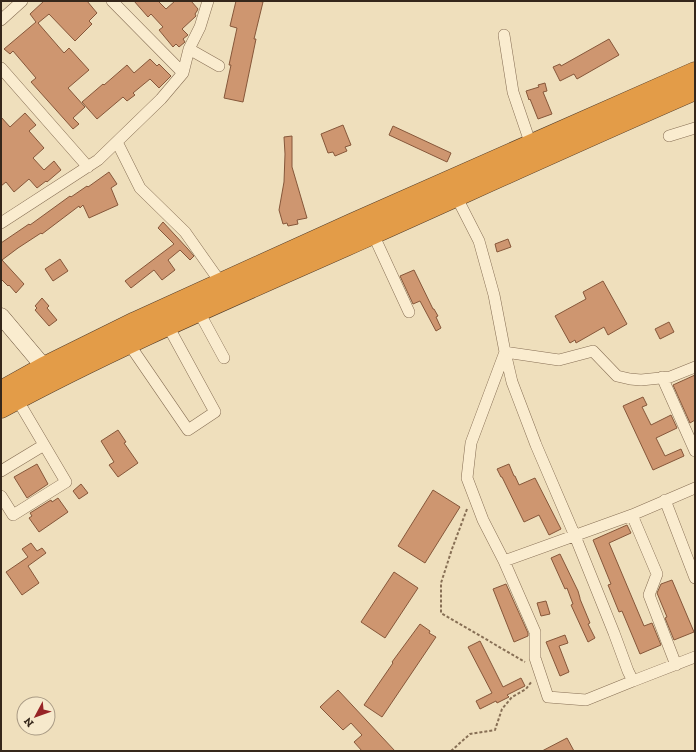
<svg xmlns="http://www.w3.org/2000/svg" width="696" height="752" font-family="'Zilla Slab',serif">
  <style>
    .building { fill: #ce9670; stroke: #86573a }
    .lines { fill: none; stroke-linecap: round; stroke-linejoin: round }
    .street-casing { stroke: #876f55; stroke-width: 12 }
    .secondary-casing { stroke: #685039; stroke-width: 17 }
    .highway-casing { stroke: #543d2a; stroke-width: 21 }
    .path { stroke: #876f55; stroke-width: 2; stroke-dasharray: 3 2; stroke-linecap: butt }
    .street { stroke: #faeccf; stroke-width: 11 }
    .secondary { stroke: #faeccf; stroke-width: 16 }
    .highway { stroke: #e39c48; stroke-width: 20 }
  </style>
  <rect width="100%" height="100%" fill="#efdfbc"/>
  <!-- building -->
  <path class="building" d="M 44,1 L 87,1 L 97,13 L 89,21 L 92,24 L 75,41 L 49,14 L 38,23 L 64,53 L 69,48 L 89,70 L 68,88 L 85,107 L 73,118 L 79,124 L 73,129 L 31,82 L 36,78 L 13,51 L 10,54 L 4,49 L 36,22 L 30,14 Z
    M 134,1 L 158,1 L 166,9 L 175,1 L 191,1 L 198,9 L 197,11 L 195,14 L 196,16 L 182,29 L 188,35 L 183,39 L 185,42 L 179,47 L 176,44 L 173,47 L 159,30 L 163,27 L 151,14 L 148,17 Z
    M 236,1 L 259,1 L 263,2 L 254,39 L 256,39 L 243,102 L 224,98 L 231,65 L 229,65 L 237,28 L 230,26 Z
    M 609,39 L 619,55 L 577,79 L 574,74 L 560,81 L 553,67 L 560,64 L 561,66 Z
    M 150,59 L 157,66 L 159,64 L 171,76 L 159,88 L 150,79 L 133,93 L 135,95 L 127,101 L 123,97 L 97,119 L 82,102 L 103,84 L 104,85 L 127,65 L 134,73 Z
    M 545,83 L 547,91 L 543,92 L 552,114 L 538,119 L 530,99 L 529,100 L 526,91 L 539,87 L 538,85 Z
    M 25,113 L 36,125 L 29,131 L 44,148 L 33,158 L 44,170 L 54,161 L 61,170 L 47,182 L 46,181 L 37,188 L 29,179 L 14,192 L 6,182 L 1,186 L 1,117 L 10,127 Z
    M 343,125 L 351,145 L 345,147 L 347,151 L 335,156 L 333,152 L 328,153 L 321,134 Z
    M 393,126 L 451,153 L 447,162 L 389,135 Z
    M 292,136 L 292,167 L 307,218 L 297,220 L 298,224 L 288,226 L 287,223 L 283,224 L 279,210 L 284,182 L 285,154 L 284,137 Z
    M 109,172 L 117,184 L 111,188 L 118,205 L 89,218 L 83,205 L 80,208 L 79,206 L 42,234 L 41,233 L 18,248 L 2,260 L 24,284 L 16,293 L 9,285 L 8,286 L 1,279 L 1,243 L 29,224 L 30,225 L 70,196 L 71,197 L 87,186 L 88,187 Z
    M 163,222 L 187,248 L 194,256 L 190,260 L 180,250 L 168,260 L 175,270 L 162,280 L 154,270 L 131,288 L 125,281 L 174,244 L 158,228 Z
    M 508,239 L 511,247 L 497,252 L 495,244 Z
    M 60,259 L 68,271 L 53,281 L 45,269 Z
    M 414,270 L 433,309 L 434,309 L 438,316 L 436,317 L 441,328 L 436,331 L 420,301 L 413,304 L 400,276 Z
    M 603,281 L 627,324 L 608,335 L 604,327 L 576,343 L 575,340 L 570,343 L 555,316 L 586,299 L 583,292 Z
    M 42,298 L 49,306 L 47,308 L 57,320 L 49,326 L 35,310 L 37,308 L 35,306 Z
    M 669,322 L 674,332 L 660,339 L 655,329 Z
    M 695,375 L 695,420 L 690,423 L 673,385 Z
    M 643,397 L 647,405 L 642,407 L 651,425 L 671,415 L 677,428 L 656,438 L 665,456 L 681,449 L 684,456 L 653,470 L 623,406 Z
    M 118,430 L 126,442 L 124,443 L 138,463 L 118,477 L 109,465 L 114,462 L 101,441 Z
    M 37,464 L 48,484 L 27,498 L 14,477 Z
    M 509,464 L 514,476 L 515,476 L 519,485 L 535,478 L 561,529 L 549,535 L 539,515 L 524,522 L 502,477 L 501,477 L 497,469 Z
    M 81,484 L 88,493 L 79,499 L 73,491 Z
    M 433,490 L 460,507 L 425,563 L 398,546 Z
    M 58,498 L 68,512 L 39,532 L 29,518 L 32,516 L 30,513 L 51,500 L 52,502 Z
    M 627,525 L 631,533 L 609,543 L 644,626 L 652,623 L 661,645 L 640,654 L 622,611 L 619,612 L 608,585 L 611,584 L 593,540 Z
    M 31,543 L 37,551 L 42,548 L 46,553 L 28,566 L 39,583 L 22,595 L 6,572 L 28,557 L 22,549 Z
    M 560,554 L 578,591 L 580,598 L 580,599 L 590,623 L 588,624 L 595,638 L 588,642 L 571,605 L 573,604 L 567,588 L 565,589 L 551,558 Z
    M 394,572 L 418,588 L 385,638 L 361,622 Z
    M 672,580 L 694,632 L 674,640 L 665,618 L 667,617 L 657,593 L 661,584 Z
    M 506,584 L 528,633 L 528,636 L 514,642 L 493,589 Z
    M 546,601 L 550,614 L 541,616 L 537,603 Z
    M 420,624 L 430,631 L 429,633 L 436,637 L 382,717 L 364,705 L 393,663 L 392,662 Z
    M 565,635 L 568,643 L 559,646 L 569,672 L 560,676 L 546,642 Z
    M 480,641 L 503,687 L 521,678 L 525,686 L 507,695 L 509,697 L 497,703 L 496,701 L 480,709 L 476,701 L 492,693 L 468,647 Z
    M 338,690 L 395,751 L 362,751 L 354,742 L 362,735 L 351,723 L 343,730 L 320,707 Z
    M 567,738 L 574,751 L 542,751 Z"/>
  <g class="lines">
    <defs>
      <path id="street" d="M 112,1 L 183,73
        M 1,20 L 22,1
        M 504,35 L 513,92 L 531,145
        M 189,49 L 219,66
        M 1,68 L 88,167
        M 669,136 L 695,128
        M 117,142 L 140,188 L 185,232 L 221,283
        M 456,196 L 479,241 L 494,295 L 505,352 L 512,382 L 536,445 L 575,536 L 614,633 L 628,671 L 633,681 L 695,657
        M 1,223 L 98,160 L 161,99 L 183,73 L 189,49 L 200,27 L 208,1
        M 373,234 L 409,312
        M 199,312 L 224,358
        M 129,344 L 188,430 L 215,412 L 168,326
        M 695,367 L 670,377 L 641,380 L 630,379 L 617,376 L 593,351 L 559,360 L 505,352 L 471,443 L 467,478 L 483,520 L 504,561 L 632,515 L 695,488
        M 662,377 L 695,451
        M 1,471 L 44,445
        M 1,496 L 13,515 L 66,482 L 17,399
        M 665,500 L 695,578
        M 632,515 L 657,574 L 649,595 L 676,665
        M 504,561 L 535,632 L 535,658 L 548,697 L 586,700 L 633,681"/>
      <path id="secondary" d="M 1,316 L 44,367"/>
      <path id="highway" d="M 1,391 L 44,367 L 135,322 L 353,223 L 695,72
        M 1,408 C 121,343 248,290 373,234 C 480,186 587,137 695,90"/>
    </defs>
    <!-- street casing -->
    <use href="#street" class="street-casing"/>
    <!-- secondary casing -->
    <use href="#secondary" class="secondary-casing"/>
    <!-- highway casing -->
    <use href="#highway" class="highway-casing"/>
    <!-- path -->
    <path class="path" d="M 467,509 L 452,549 L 441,583 L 441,613 L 525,662
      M 451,751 L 470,734 L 495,730 L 502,709 L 512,697 L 526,689 L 532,681"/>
    <!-- street -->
    <use href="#street" class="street"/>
    <!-- secondary -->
    <use href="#secondary" class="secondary"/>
    <!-- highway -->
    <use href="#highway" class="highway"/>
  </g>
  <!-- border -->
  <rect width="696" height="752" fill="none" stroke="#35271b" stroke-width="4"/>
  <!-- north arrow -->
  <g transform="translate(36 716) rotate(229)"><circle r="19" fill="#f6e9cc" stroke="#a99b85"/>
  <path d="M0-3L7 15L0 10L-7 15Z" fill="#972426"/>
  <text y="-6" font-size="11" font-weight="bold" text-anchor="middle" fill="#35271b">N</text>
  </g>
</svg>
